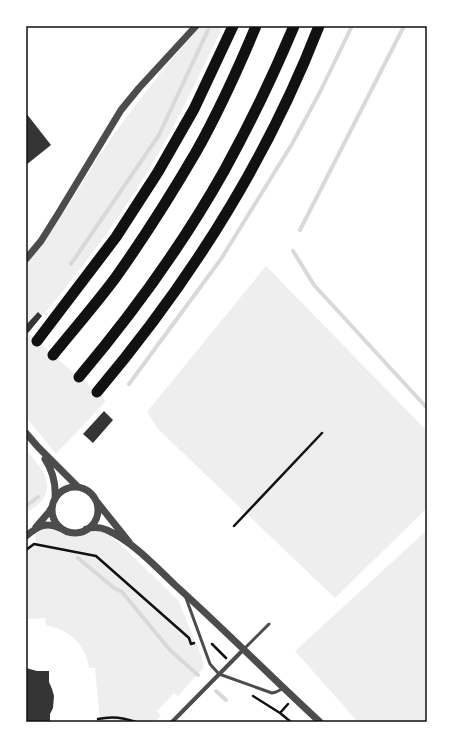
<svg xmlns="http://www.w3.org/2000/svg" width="453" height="748" font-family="'Noto Sans',sans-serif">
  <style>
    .green { fill: #eee }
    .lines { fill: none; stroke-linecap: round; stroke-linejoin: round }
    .stream { stroke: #d9d9d9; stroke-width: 4 }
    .building { fill: #353535 }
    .path { stroke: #111; stroke-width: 2.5 }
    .service { stroke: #4c4c4c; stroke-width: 3 }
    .minor { stroke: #4c4c4c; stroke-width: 4 }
    .tertiary { stroke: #4c4c4c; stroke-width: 7 }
    .trunk { stroke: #111; stroke-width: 11 }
    .neatline { fill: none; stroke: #111; stroke-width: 1.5 }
  </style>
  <rect width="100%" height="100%" fill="#fff"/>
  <!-- green -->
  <path class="green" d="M 201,26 L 223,26 C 200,74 178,121 151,166 C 115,226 73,280 28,333 L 106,401 L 56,454 L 26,417 L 26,264 C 58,228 80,183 108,143 C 136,102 168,63 201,26 Z
    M 266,266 L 427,431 L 427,508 L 335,598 L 159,430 L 147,412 Z
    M 26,449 C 36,462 56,481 43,499 C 39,505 32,509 26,513 Z
    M 45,528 L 57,528 L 67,534 L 75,535 L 84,534 L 93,531 L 99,530 L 108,534 L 121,545 L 178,600 L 201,655 L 204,667 L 178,696 L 174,693 L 157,711 L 161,715 L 155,722 L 100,722 L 95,668 L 89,668 C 86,644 69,630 46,625 L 45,618 L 26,619 L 26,549 L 36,543 L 35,535 Z
    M 427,530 L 427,722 L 358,722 L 295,651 Z"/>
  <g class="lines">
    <!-- stream -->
    <path class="stream" d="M 300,230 L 404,26
      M 293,251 L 314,285 L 427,408
      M 71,264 L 159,135 L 208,30
      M 129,384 L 221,259 L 292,144 L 320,92 L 352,26
      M 26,506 L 38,497
      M 78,558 L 114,588 L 122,592 L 170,650 L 198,675
      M 216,691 L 226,700"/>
  </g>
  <!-- building -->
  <path class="building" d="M 26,113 L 51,145 L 26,165 Z
    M 38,312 L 42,316 L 28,333 L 26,331 L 26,325 Z
    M 104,411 L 113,420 L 93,443 L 83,434 Z
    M 26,668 L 37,671 L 49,671 L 49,682 L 52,689 L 54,696 L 53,708 L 50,714 L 50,722 L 26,722 Z"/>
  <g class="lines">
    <!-- path -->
    <path class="path" d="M 234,526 L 322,433
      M 26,550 L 34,544 L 96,556 L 189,638 L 191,644 L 194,643
      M 212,644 L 226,658
      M 253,696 L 280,713 L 291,722
      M 280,713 L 288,704
      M 98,719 C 111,716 123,717 136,722"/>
    <!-- service -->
    <path class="service" d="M 186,598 L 210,664 L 219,674 L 272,693 L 276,692 L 284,688
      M 243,650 L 269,624"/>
    <!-- minor -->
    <path class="minor" d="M 172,722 L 243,650"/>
    <!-- tertiary -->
    <path class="tertiary" d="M 26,259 L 41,241 L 58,214 L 121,110 L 139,88 L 196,26
      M 26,433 L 38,447 L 78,487
      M 45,459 C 53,471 56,485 55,499
      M52 510a23 23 0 1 1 46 0a23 23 0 1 1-46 0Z
      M 97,502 L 129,542
      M 36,527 L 49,512 L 52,507
      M 86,529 C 93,527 100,527 107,530 C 133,542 154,565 175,585 C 224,629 271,677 320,722
      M 26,536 C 37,527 46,521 60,528"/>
    <!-- trunk -->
    <path class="trunk" d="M 37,341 L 116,237 L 158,172 L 194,109 L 233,26
      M 53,355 C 74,329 96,304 116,277 C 145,236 171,195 196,152 C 219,111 238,69 256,26
      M 79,377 C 133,313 183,244 224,171 C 250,124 273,76 294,26
      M 97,392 C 189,283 267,160 319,26"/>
  </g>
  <!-- border -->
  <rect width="453" height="748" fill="none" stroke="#ffffff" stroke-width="54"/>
  <rect x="27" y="27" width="399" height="694" class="neatline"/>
</svg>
